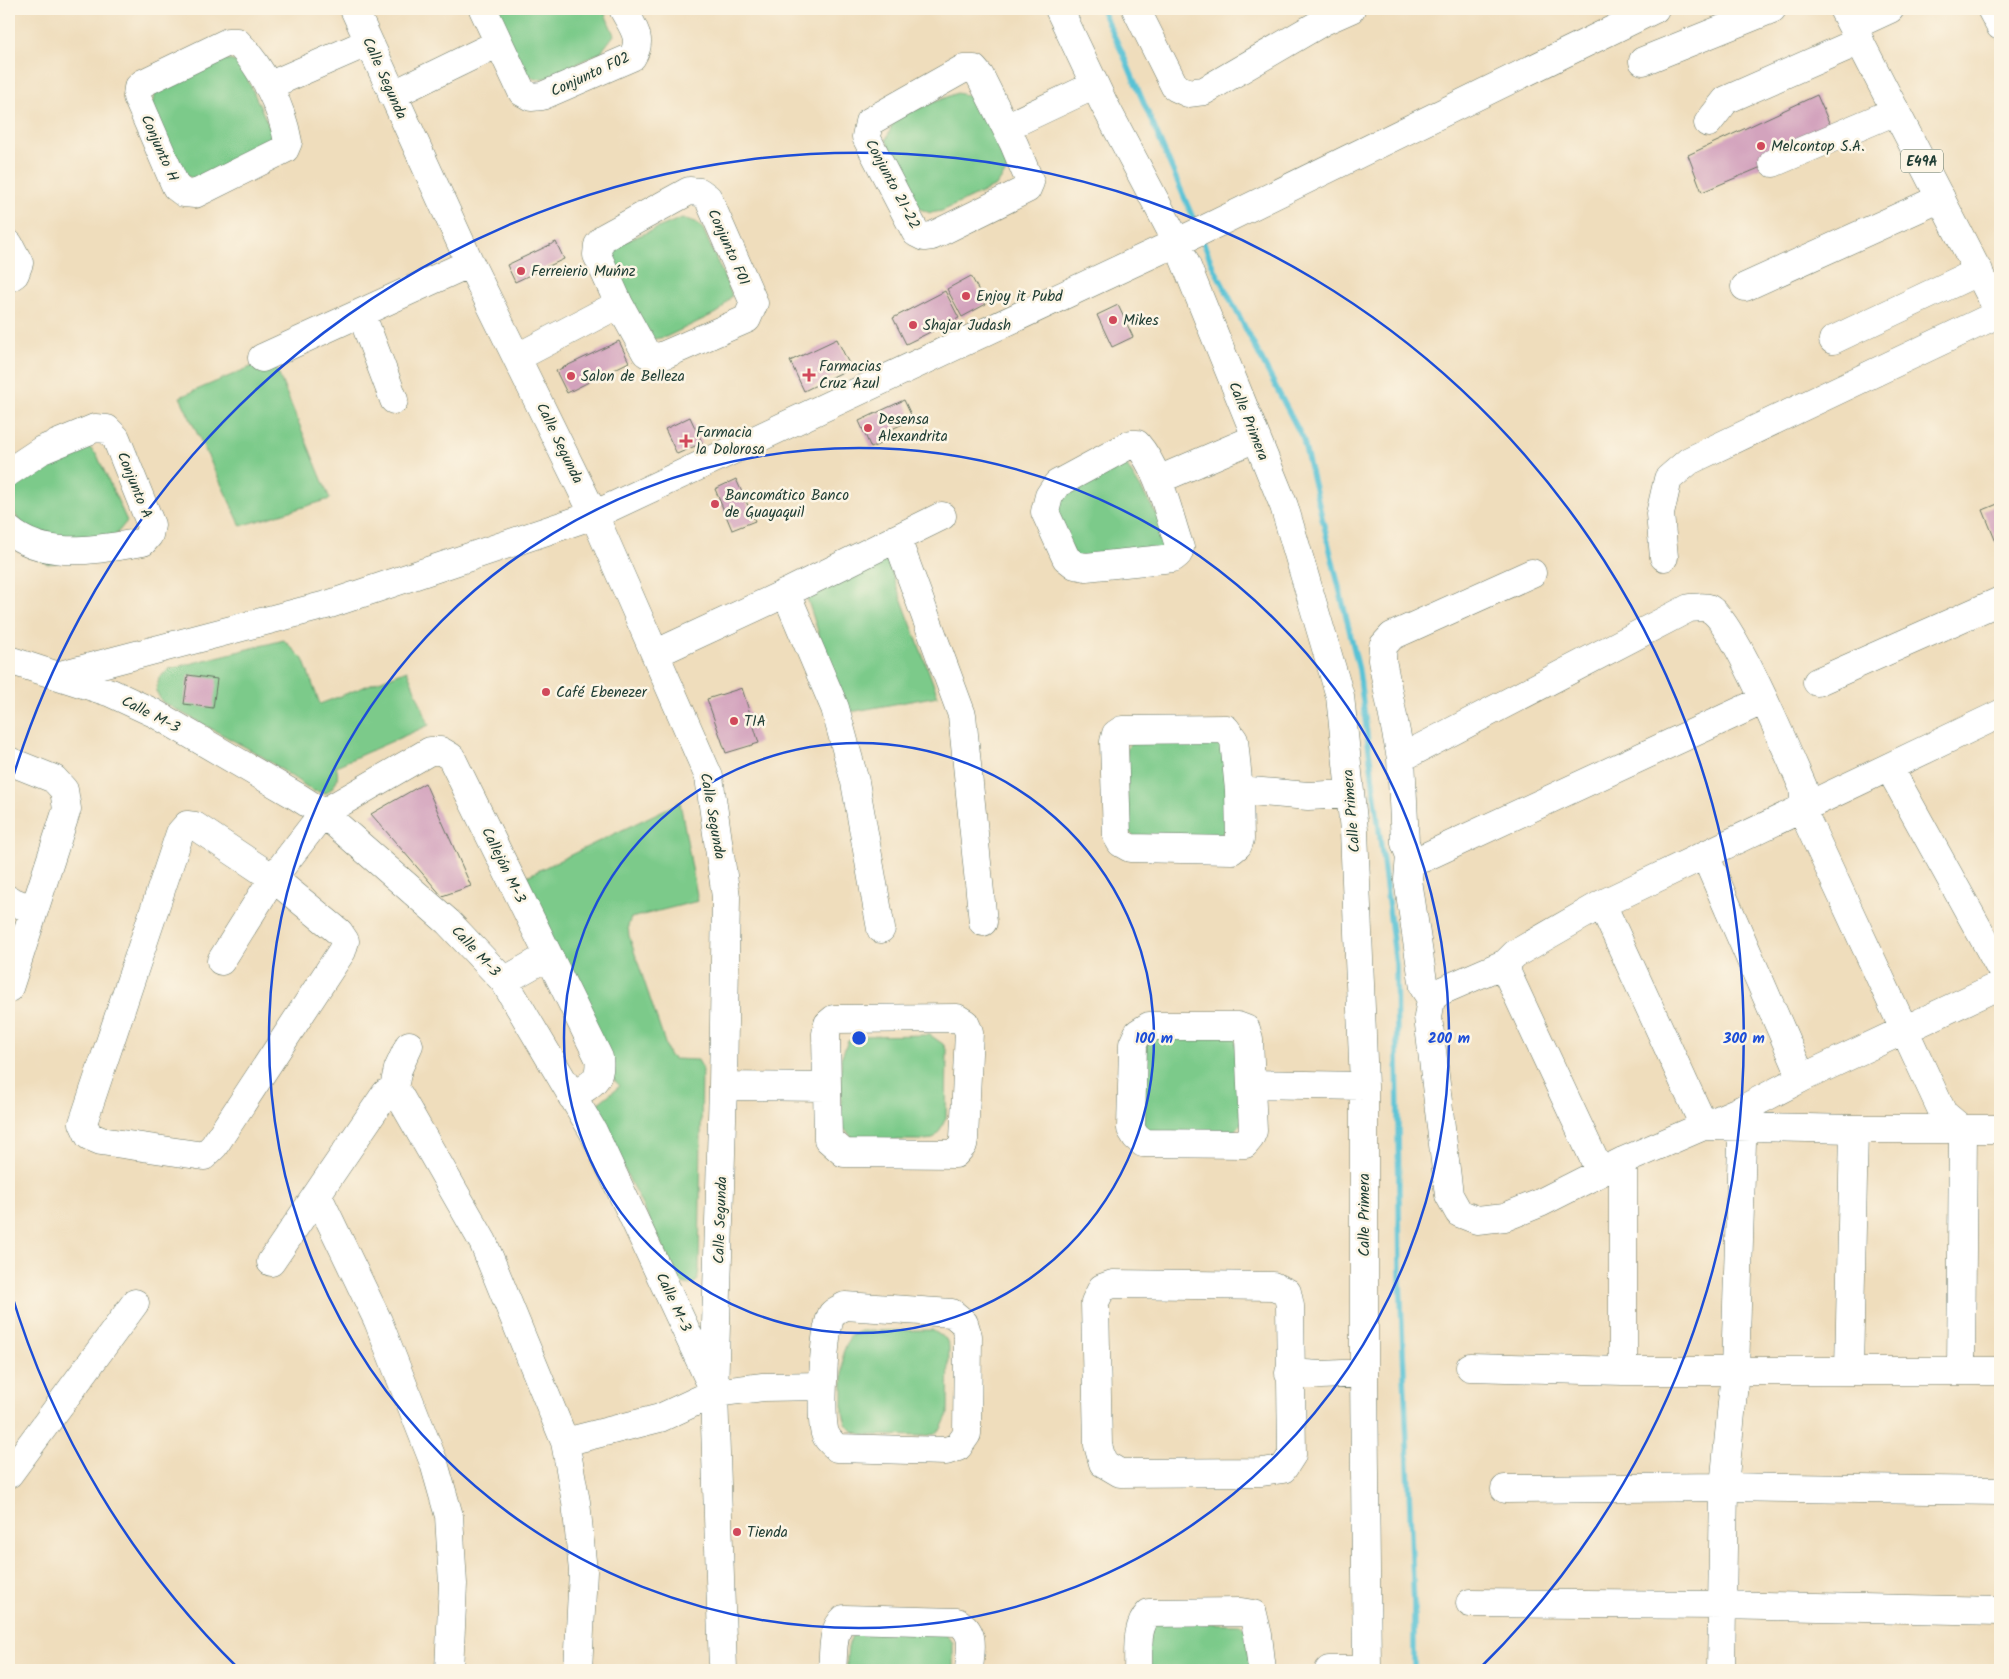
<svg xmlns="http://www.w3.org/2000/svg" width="2009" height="1679" font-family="Kalam,sans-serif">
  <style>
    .green { fill: #7cca8a; stroke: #4e845f }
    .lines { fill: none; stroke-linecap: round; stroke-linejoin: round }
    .stream { stroke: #59c2d5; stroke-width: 5.5 }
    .building { fill: #d3a3bd }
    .minor-casing { stroke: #687564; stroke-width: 29 }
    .major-casing { stroke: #687564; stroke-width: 29 }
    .minor { stroke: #fff; stroke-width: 28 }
    .major { stroke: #fff; stroke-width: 28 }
    .ring { fill: none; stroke: #1d4ed8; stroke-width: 2.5 }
    .poi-dot { fill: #d1495b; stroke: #fcf5e5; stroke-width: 2 }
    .labels { text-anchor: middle; stroke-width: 5; stroke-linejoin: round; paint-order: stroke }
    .shield { fill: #fcf5e5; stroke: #617469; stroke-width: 1 }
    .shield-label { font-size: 14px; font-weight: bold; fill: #1f3d34 }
    .street-label { font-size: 15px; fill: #1f3d34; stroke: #fcf5e5 }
    .poi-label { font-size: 15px; fill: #1f3d34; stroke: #fcf5e5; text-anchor: start }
    .centre { fill: #1d4ed8; stroke: #fcf5e5; stroke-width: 2.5 }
    .ring-label { font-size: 15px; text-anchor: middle; font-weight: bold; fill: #1d4ed8; stroke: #fcf5e5; stroke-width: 5; stroke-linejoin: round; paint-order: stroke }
  </style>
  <rect width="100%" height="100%" fill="#fcf5e5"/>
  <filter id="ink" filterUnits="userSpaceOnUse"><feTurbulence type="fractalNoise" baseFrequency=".02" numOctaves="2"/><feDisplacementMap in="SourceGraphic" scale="10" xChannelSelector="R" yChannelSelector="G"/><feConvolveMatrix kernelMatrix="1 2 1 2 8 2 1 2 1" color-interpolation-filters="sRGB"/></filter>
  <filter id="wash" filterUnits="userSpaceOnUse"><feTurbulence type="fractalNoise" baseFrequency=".0096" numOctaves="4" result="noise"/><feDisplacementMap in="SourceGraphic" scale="20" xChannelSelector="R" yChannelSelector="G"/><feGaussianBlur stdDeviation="1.12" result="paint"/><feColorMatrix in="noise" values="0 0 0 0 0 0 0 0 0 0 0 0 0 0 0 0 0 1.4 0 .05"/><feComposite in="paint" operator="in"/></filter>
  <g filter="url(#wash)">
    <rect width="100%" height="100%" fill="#efddbc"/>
    <!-- green -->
    <path class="green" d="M 493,9 L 603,9 L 614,35 L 601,52 L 547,78 L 535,79 L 524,74 Z
      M 222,58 L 236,62 L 243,69 L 273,135 L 269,143 L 206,177 L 194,179 L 183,174 L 151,106 L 159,84 Z
      M 957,93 L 971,96 L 979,103 L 1008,169 L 996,186 L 942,211 L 930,213 L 918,208 L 886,140 L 895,118 Z
      M 682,218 L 696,222 L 703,229 L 732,295 L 720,311 L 666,337 L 654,339 L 642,334 L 612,257 L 619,244 Z
      M 272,358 L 330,499 L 241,526 L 180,397 Z
      M 76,444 L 90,448 L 97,455 L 127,521 L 114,537 L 60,562 L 48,564 L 37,559 L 9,501 L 9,477 Z
      M 1124,461 L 1168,533 L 1163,552 L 1077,560 L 1056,521 L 1057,496 Z
      M 886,558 L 938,696 L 845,713 L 806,595 Z
      M 284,640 L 303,659 L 320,704 L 407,670 L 429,725 L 336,766 C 340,778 336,785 327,793 L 313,791 L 260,755 L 162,702 L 156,691 L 159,678 L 169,669 Z
      M 1213,736 L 1227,745 L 1227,828 L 1216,840 L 1135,838 L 1127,830 L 1127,749 L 1131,742 Z
      M 680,802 L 698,901 L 631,918 L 628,926 L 629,936 L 669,1055 L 674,1059 L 698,1060 L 702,1067 L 699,1270 L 697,1281 L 691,1285 L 681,1283 L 674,1270 L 595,1110 L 597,1104 L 620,1086 L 614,1080 L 523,883 L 525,877 Z
      M 1235,1034 L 1242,1123 L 1231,1135 L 1150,1133 L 1142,1124 L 1147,1037 Z
      M 930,1035 L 943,1044 L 947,1051 L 946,1118 L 938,1134 L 933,1139 L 923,1140 L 863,1140 L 852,1137 L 844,1129 L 841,1118 L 841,1058 L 848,1041 L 859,1036 Z
      M 932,1330 L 946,1339 L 949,1346 L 948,1414 L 941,1429 L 935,1434 L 925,1436 L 865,1435 L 854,1432 L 846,1424 L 843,1413 L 843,1353 L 850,1336 L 861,1331 Z
      M 1162,1622 L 1240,1624 L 1247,1630 L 1250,1670 L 1144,1670 L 1151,1627 Z
      M 943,1630 L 953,1643 L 953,1670 L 847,1670 C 847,1656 846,1645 854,1633 Z"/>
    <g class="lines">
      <!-- stream -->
      <path class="stream" d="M 1101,9 L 1122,52 L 1196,225
        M 1202,239 L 1212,264 L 1303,439 L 1359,670 L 1396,965 L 1400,1279 L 1414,1604 L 1414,1670"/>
    </g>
    <g id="blocks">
      <!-- building -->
      <path class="building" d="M 1817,95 L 1835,136 L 1702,192 L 1688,155 Z
        M 556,242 L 564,259 L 515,282 L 507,265 Z
        M 971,276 L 986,304 L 962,317 L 947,289 Z
        M 945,291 L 959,318 L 906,344 L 893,318 Z
        M 1118,305 L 1133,337 L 1112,347 L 1097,315 Z
        M 837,339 L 851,368 L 804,391 L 790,361 Z
        M 619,341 L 629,362 L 567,393 L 556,371 Z
        M 904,400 L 913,419 L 892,429 L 895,437 L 871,448 L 859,421 Z
        M 690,417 L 702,443 L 677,454 L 665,429 Z
        M 736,479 L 755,521 L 732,530 L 715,489 Z
        M 2000,503 L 2000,552 L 1983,510 Z
        M 188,675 L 217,679 L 213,708 L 184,704 Z
        M 742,688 L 759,743 L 726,753 L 707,699 Z
        M 425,783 L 471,886 L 442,896 L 371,814 Z"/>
    </g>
  </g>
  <g filter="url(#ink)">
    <use href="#blocks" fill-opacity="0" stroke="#687564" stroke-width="1"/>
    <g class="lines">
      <defs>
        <path id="minor" d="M 354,9 L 470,263 L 594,515 L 709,777 L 726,897 L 723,1086 L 714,1393 L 723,1670
          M 483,9 L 522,92 L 531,97 L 542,96 L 632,57 C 644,39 632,26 623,9
          M 1059,9 L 1103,102 L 1177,242 L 1284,506 L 1340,696 L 1354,830 L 1364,1086 L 1364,1373 L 1367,1670
          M 1136,9 L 1175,87 L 1188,93 L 1204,91 L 1324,21 L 1351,9
          M 1991,9 L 2000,26
          M 1853,26 L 1890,9
          M 228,42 L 237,42 C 262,67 282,107 288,142 L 285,149 L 195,194 L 184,193 L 176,187 L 137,97 L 138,88 L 143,83 Z
          M 1643,61 L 1772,9
          M 963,69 L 974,69 L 980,76 L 1014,144 L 1030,182 L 1027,189 L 932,236 L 924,237 L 916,233 L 866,137 L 869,122 Z
          M 268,86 L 369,42
          M 392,95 L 499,43
          M 1708,123 L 1726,100 L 1860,41
          M 1006,127 L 1095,85
          M 1773,163 L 1896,111
          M 689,191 L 700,192 L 708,198 L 754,303 L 747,319 L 662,356 L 654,357 L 646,353 L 619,304 L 597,255 L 598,245 L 605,237 Z
          M 9,244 L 19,263 L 15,274 L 9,278
          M 1745,287 L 1941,198
          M 361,313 L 394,400
          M 1833,340 L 1979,271
          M 518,357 L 619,304
          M 262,358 L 470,263
          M 1131,444 L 1137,444 C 1161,472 1168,514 1180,548 L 1178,554 L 1173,558 L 1086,567 L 1075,565 L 1066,558 L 1045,512 L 1049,496 L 1057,484 Z
          M 9,472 L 42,450 L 95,428 L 107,429 L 116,438 L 151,525 L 149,535 L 143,542 C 99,549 45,561 9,530
          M 1158,480 L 1256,438
          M 897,539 L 962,715 L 983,922
          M 1664,557 L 1660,514 L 1668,479 L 1689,461 L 2000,313
          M 786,593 L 835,708 L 855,782 L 881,929
          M 657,653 L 786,593 L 942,516
          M 9,660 L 111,693 L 154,713 L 298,797 L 323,813 L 448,922 L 504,981 L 593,1131 L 711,1384
          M 60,675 L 330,604 L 594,515 L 1199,232 L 1655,9
          M 1817,682 L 2000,601
          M 2000,714 L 1602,904 L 1515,954 L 1506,963 L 1439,992 L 1431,999 L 1428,1017 L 1449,1195 L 1459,1213 L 1477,1220 L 1505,1217 L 1540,1203 L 1623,1161 L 1743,1109 L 1802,1078 L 2000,985
          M 1226,729 L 1234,740 L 1239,790 L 1240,839 L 1238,845 L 1232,850 L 1130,848 L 1121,843 L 1117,836 L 1114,742 L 1116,734 L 1122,730 Z
          M 1401,758 L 1689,608 C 1695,608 1704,606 1708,608 C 1732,618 1790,758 1803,787 L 1804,797 L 1802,810 L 1943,1113 L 1963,1130 L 1961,1371
          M 9,761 L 54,779 L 64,790 L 67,809 L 9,988
          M 1890,769 L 2000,968
          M 1239,790 L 1308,796 L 1350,794
          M 187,825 L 195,826 L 273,878 L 339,932 L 345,941 L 342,951 L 214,1146 L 204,1156 L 101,1141 L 89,1136 L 83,1123 L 180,833 Z
          M 1705,855 L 1802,1078
          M 1410,856 L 1423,858 L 1764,700
          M 9,900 L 34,910
          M 1602,904 L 1704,1126 L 1854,1129 L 2000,1129
          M 221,961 L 273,878 L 323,813 L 430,751 L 441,751 L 451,757 L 599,1058 C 602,1082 590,1084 572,1097
          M 1506,963 L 1508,975 L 1600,1172
          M 504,981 L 548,956
          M 1431,999 L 1424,988 L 1408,880 L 1410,856 L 1405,843 L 1401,758 L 1382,660 L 1383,646 L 1392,636 L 1532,573
          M 957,1018 L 965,1023 L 969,1032 L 964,1139 L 963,1145 L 955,1154 L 844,1153 L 828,1139 L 826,1034 L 828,1024 L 834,1019 Z
          M 1149,1026 L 1238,1026 L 1246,1029 L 1249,1039 L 1253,1131 L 1250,1138 L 1245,1144 L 1143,1143 L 1136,1137 L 1131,1129 L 1133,1044 L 1138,1033 Z
          M 1252,1084 L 1364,1086
          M 723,1086 L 826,1087
          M 393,1092 L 398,1069 L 409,1045
          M 1623,1161 L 1623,1371
          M 318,1196 L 378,1321 L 434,1463 L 449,1516 L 453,1584 L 449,1670
          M 271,1262 L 386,1093 L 393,1092 L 399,1095 L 483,1242 L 565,1442 L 576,1502 L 583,1571 L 578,1670
          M 1113,1284 L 1273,1286 L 1287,1292 L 1290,1306 L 1292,1455 L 1283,1469 L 1262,1472 L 1120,1473 L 1103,1463 L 1098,1445 L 1095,1302 L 1102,1288 Z
          M 845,1306 L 952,1313 L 964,1323 L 968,1336 L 967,1434 L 958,1447 L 946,1451 L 837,1448 C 831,1442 825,1438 824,1429 C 821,1413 823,1325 832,1314 C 834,1311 841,1308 845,1306 Z
          M 1470,1367 L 1623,1371 L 2000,1371
          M 1849,1371 L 1854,1129
          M 1289,1373 L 1321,1375 L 1364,1373
          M 565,1442 L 660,1418 L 714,1393 L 763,1387 L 822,1386
          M 9,1474 L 135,1303
          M 1505,1489 L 1724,1487 L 2000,1491
          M 1470,1603 L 1721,1605 L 2000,1611
          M 832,1670 C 834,1654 831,1630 844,1619 L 957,1622 C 977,1632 970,1651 969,1670
          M 1138,1670 C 1139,1650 1135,1628 1149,1613 L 1241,1612 L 1253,1614 L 1258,1635 L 1262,1670
          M 1329,1670 L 1367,1670
          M 1721,1670 L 1724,1487 L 1735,1371 L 1743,1109"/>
        <path id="major" d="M 1843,9 L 2000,314"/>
      </defs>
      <!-- minor casing -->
      <use href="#minor" class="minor-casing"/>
      <!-- major casing -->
      <use href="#major" class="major-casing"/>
      <!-- minor -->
      <use href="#minor" class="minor"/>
      <!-- major -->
      <use href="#major" class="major"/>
    </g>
  </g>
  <!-- distance rings -->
  <g class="ring">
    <circle cx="859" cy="1038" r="295"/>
    <circle cx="859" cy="1038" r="590"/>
    <path d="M239 1669A885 885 0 0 1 10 1289M10 787A885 885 0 1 1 1479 1669"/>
  </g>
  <!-- markers -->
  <g class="poi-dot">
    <circle cx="1761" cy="146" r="5"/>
    <circle cx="521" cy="271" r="5"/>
    <circle cx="966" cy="296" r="5"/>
    <circle cx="1113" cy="320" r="5"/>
    <circle cx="913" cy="325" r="5"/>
    <path d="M806.5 367.5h5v5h5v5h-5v5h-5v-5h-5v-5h5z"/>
    <circle cx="571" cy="376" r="5"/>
    <circle cx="868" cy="428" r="5"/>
    <path d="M683.5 433.5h5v5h5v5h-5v5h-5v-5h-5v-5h5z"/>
    <circle cx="715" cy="504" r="5"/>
    <circle cx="546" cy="692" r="5"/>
    <circle cx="734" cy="721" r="5"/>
    <circle cx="737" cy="1532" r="5"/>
  </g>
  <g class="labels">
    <!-- shield labels -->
    <rect class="shield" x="1901" y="149.5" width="42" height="23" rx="4"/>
    <g class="shield-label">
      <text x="1922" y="166">E49A</text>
    </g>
    <!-- street labels -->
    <g class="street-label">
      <text transform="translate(590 74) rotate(-25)" y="5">Conjunto F02</text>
      <text transform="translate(385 78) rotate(66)" y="5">Calle Segunda</text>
      <text transform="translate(160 148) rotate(66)" y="5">Conjunto H</text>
      <text transform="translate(893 184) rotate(62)" y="5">Conjunto 21-22</text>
      <text transform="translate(729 247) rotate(66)" y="5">Conjunto F01</text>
      <text transform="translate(1249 421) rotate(68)" y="5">Calle Primera</text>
      <text transform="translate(560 443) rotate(64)" y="5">Calle Segunda</text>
      <text transform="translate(135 485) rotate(68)" y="5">Conjunto A</text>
      <text transform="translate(151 714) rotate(27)" y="5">Calle M-3</text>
      <text transform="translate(1351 811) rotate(-95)" y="5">Calle Primera</text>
      <text transform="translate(713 816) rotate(80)" y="5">Calle Segunda</text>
      <text transform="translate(504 865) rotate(64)" y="5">Callejón M-3</text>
      <text transform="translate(476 951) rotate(47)" y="5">Calle M-3</text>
      <text transform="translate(1364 1215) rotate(-90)" y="5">Calle Primera</text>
      <text transform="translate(720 1220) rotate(-88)" y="5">Calle Segunda</text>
      <text transform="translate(674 1302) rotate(65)" y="5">Calle M-3</text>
    </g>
    <!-- poi labels -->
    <g class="poi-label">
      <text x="1771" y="151">Melcontop S.A.</text>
      <text x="531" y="276">Ferreierio Muńnz</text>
      <text x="976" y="301">Enjoy it Pubd</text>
      <text x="1123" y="325">Mikes</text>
      <text x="923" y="330">Shajar Judash</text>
      <text x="819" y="371">Farmacias<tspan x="819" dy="17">Cruz Azul</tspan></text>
      <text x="581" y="381">Salon de Belleza</text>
      <text x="878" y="424">Desensa<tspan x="878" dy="17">Alexandrita</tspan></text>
      <text x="696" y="437">Farmacia<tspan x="696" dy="17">la Dolorosa</tspan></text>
      <text x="725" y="500">Bancomático Banco<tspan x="725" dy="17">de Guayaquil</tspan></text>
      <text x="556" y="697">Café Ebenezer</text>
      <text x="744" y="726">TIA</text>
      <text x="747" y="1537">Tienda</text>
    </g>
  </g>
  <circle cx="859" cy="1038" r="8" class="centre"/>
  <g class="ring-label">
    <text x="1154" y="1043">100 m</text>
    <text x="1449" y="1043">200 m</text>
    <text x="1744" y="1043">300 m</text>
  </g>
  <!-- margin -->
  <rect width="2009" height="1679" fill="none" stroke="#fcf5e5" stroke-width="30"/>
</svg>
